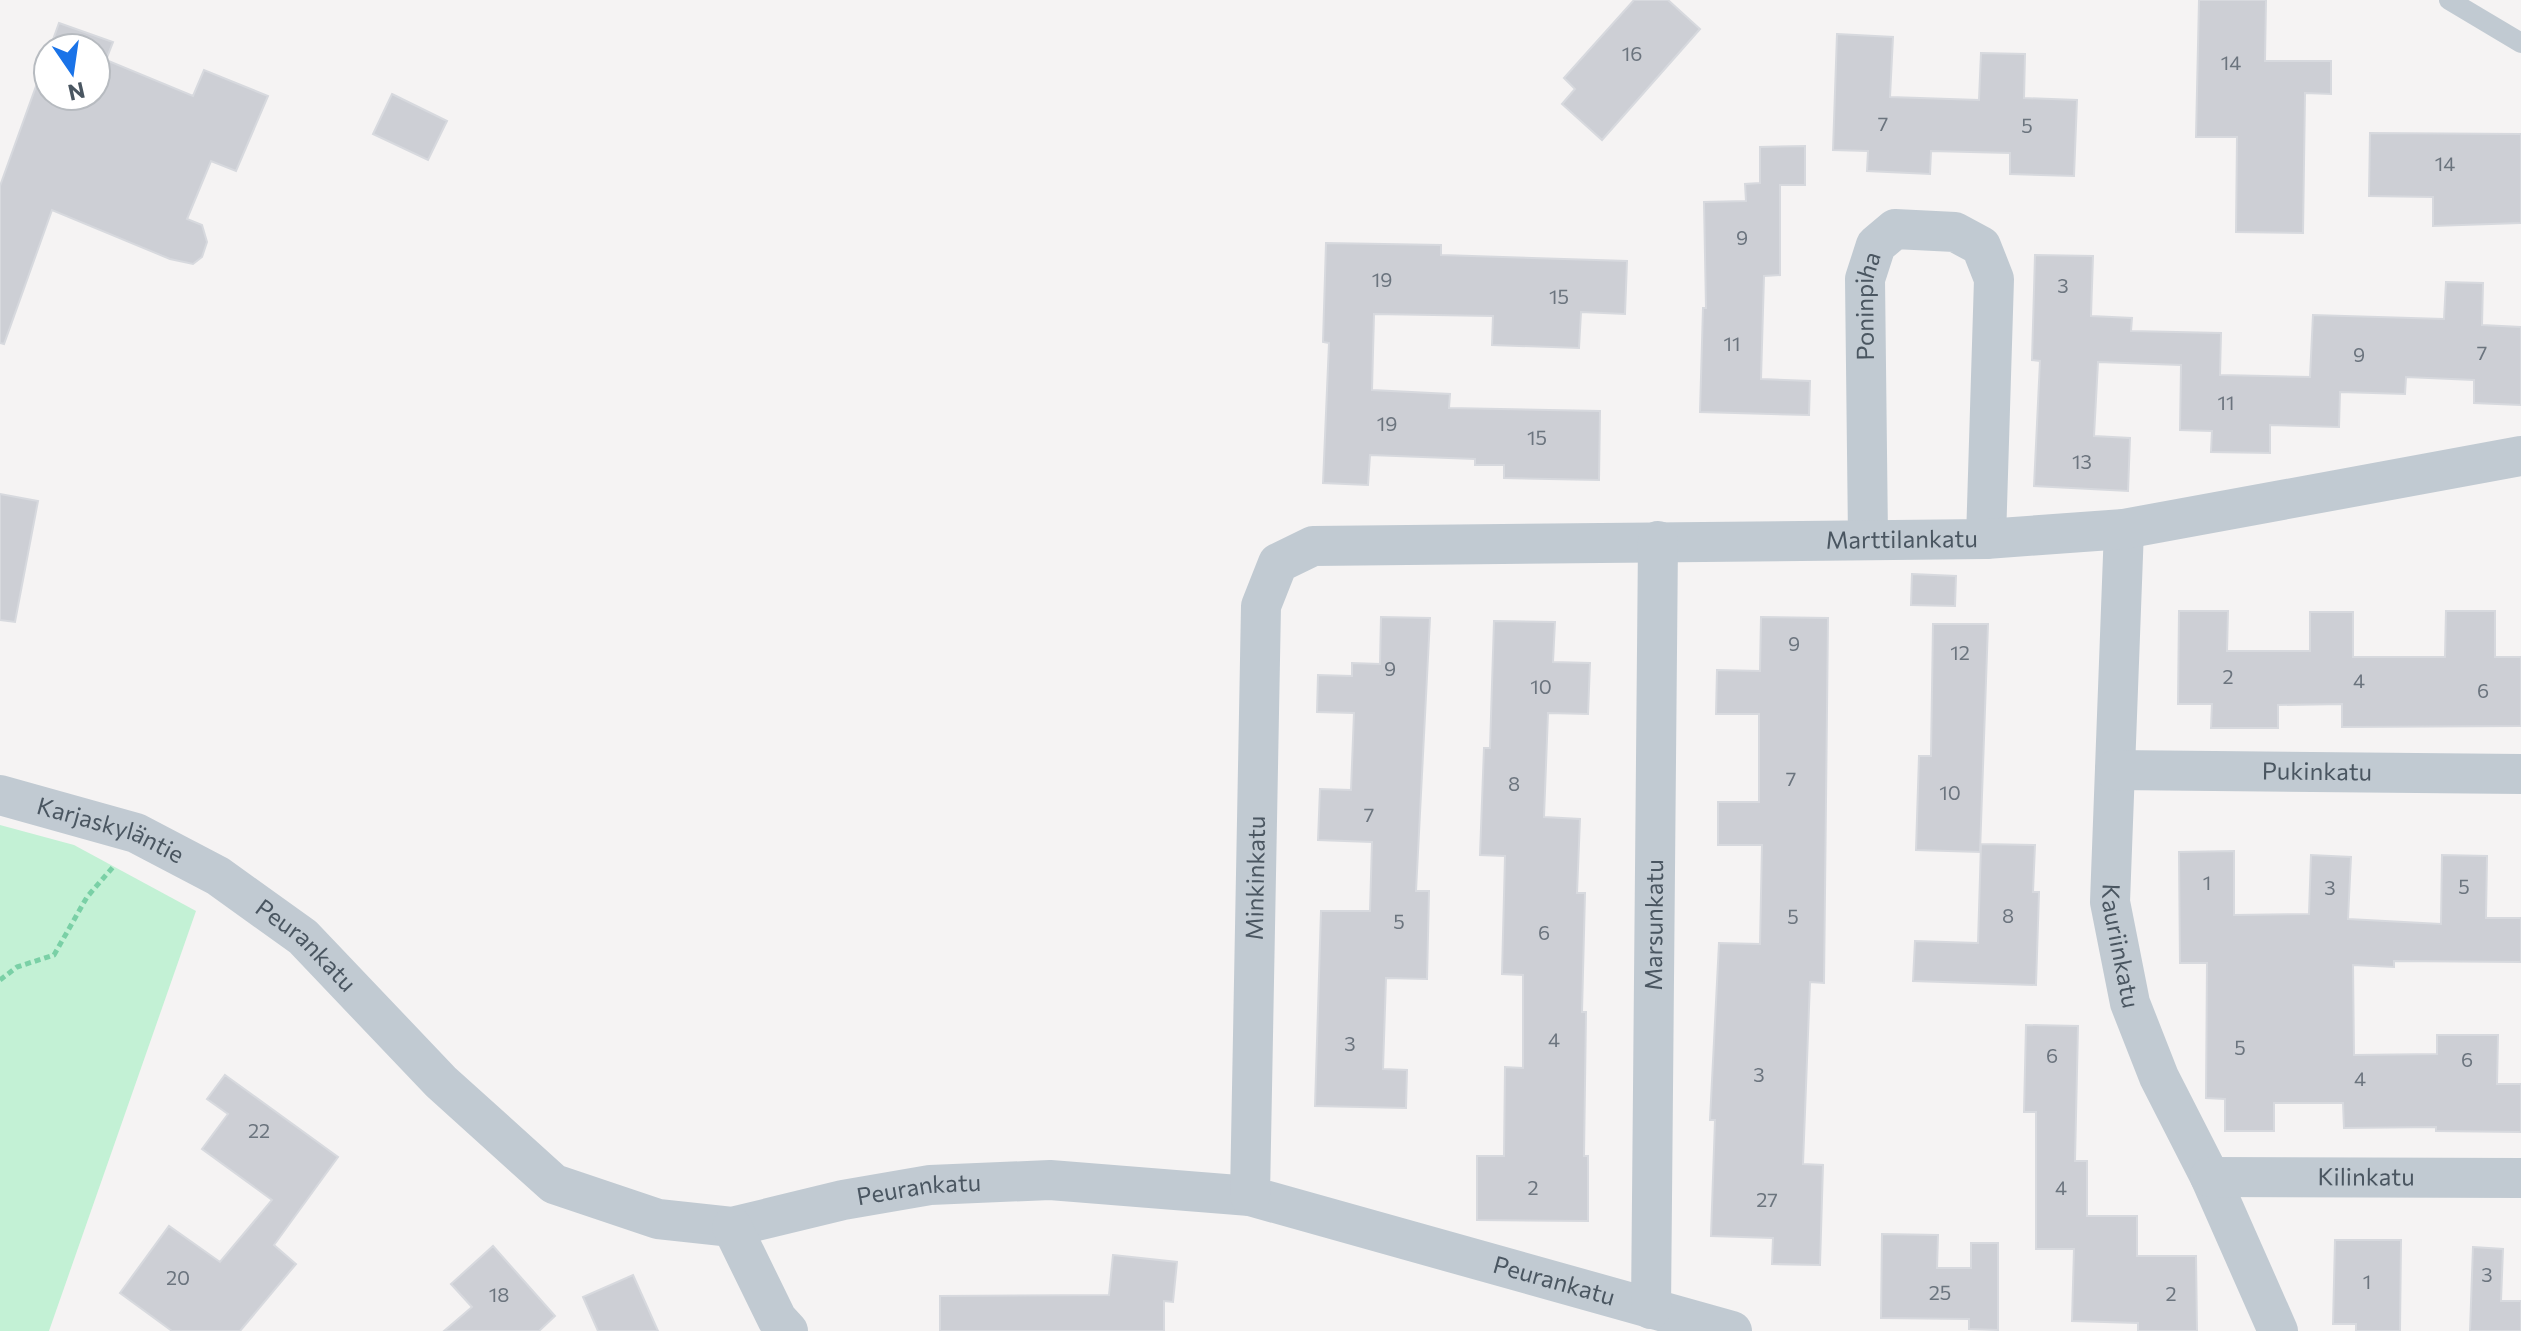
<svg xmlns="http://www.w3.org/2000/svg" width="2521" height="1331" font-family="Commissioner,sans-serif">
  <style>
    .green { fill: #c3f1d5 }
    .building { fill: #cdcfd5; stroke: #d7d9de; stroke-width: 2 }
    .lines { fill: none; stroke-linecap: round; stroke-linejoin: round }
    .path { stroke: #7ad0a6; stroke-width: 5; stroke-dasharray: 6 4; stroke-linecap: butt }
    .lane { stroke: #c1cad2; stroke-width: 20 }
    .street { stroke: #c1cad2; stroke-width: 40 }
    .labels { text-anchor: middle; stroke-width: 6; stroke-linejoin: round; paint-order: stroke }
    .number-label { font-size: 20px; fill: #6b747e }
    .street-label { font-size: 24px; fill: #4a5661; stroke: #fff }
  </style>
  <rect width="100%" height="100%" fill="#f5f3f3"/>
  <!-- green -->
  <path class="green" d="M 0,825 L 74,845 L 196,911 L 49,1331 L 0,1331 Z"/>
  <!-- building -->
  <path class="building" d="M 1634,0 L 1668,0 L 1700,29 L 1602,140 L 1562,104 L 1575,89 L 1564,78 Z
    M 2199,0 L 2266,0 L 2265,61 L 2331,61 L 2331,94 L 2305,93 L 2303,233 L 2236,232 L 2237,137 L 2196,137 Z
    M 59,23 L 113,42 L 106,60 L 193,96 L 204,70 L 268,96 L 236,171 L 211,161 L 187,219 L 202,225 L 207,242 L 202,257 L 193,264 L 170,259 L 52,210 L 4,344 L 0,343 L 0,186 L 48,53 L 48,96 L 96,96 L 96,48 L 50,48 Z
    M 1837,34 L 1893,37 L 1890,97 L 1979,100 L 1981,53 L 2025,54 L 2024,98 L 2077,100 L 2074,176 L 2010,174 L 2010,153 L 1931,151 L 1930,174 L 1867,171 L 1868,151 L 1833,150 Z
    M 392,94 L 447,121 L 428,160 L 373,134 Z
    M 2370,133 L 2521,134 L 2521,223 L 2433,226 L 2433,197 L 2369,196 Z
    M 1805,146 L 1805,185 L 1780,185 L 1780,275 L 1764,276 L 1761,379 L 1810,381 L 1809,415 L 1700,412 L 1703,308 L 1706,308 L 1704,202 L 1746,201 L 1745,184 L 1760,183 L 1760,147 Z
    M 1326,243 L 1441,245 L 1441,255 L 1627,261 L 1625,314 L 1581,312 L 1579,348 L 1492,345 L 1493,316 L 1374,314 L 1372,390 L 1450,394 L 1449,408 L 1600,411 L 1599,480 L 1504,478 L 1504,465 L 1475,465 L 1475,459 L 1370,455 L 1368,485 L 1323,483 L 1329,343 L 1323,342 Z
    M 2035,255 L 2093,256 L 2091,316 L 2132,318 L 2131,331 L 2221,333 L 2220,375 L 2310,377 L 2313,315 L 2444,319 L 2446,282 L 2483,283 L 2482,325 L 2521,327 L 2521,405 L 2474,403 L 2474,380 L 2406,377 L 2405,394 L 2340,392 L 2339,427 L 2270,425 L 2270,453 L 2211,452 L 2212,431 L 2180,430 L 2181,365 L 2098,362 L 2094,436 L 2130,438 L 2128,491 L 2034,486 L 2040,361 L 2032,360 Z
    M 0,494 L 38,501 L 15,622 L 0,620 Z
    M 1912,574 L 1956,576 L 1955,606 L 1911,605 Z
    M 2179,611 L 2228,611 L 2227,651 L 2310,651 L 2310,612 L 2353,612 L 2353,657 L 2445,657 L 2446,611 L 2495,611 L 2495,657 L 2521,657 L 2521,726 L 2342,727 L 2342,704 L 2278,705 L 2278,728 L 2211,728 L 2212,704 L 2178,704 Z
    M 1381,617 L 1430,618 L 1416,891 L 1429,891 L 1427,979 L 1386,978 L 1383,1069 L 1407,1070 L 1406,1108 L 1315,1106 L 1321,911 L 1370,911 L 1372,842 L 1318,840 L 1320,789 L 1351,790 L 1354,713 L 1317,712 L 1318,675 L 1352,676 L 1352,663 L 1380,664 Z
    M 1761,617 L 1828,618 L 1824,983 L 1810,982 L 1803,1164 L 1823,1165 L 1820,1265 L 1772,1264 L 1773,1238 L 1711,1236 L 1715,1120 L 1710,1120 L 1719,943 L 1760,944 L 1762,845 L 1718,845 L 1718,802 L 1759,802 L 1759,714 L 1716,714 L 1717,670 L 1760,671 Z
    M 1494,621 L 1555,622 L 1553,662 L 1590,663 L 1588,714 L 1548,713 L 1544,817 L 1580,819 L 1577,893 L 1585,893 L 1582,1012 L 1586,1012 L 1584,1156 L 1588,1156 L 1588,1221 L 1477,1220 L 1477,1156 L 1504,1156 L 1505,1067 L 1523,1068 L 1523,975 L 1502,974 L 1505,856 L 1480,855 L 1484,748 L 1490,748 Z
    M 1933,624 L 1988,624 L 1980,852 L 1916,850 L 1919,756 L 1931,756 Z
    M 1981,844 L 2035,845 L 2033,892 L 2039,892 L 2036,985 L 1913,981 L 1915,941 L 1978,943 Z
    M 2234,851 L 2234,915 L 2309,914 L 2311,855 L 2351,857 L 2348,919 L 2441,924 L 2442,855 L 2487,856 L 2486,918 L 2521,918 L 2521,962 L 2394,961 L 2394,967 L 2353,965 L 2354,1055 L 2437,1054 L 2437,1035 L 2498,1035 L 2497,1084 L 2521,1084 L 2521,1132 L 2436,1131 L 2436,1127 L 2344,1128 L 2343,1103 L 2274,1103 L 2274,1131 L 2225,1131 L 2225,1099 L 2206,1098 L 2207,963 L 2180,963 L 2179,852 Z
    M 2026,1025 L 2078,1026 L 2075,1161 L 2087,1161 L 2087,1216 L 2137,1216 L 2137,1256 L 2196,1256 L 2197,1331 L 2138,1331 L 2138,1323 L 2072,1321 L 2074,1249 L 2036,1249 L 2036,1112 L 2024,1112 Z
    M 225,1075 L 338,1157 L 274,1245 L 296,1264 L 240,1331 L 172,1331 L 120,1293 L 169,1226 L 220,1262 L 272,1200 L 202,1149 L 228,1114 L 207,1099 Z
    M 1882,1234 L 1938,1235 L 1937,1268 L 1971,1268 L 1971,1243 L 1998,1243 L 1998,1330 L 1969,1329 L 1969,1319 L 1881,1318 Z
    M 2335,1240 L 2401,1240 L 2400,1331 L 2356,1331 L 2356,1324 L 2333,1324 Z
    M 493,1246 L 555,1316 L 539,1331 L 444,1331 L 472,1307 L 451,1284 Z
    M 2473,1247 L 2503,1249 L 2501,1301 L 2521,1301 L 2521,1331 L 2470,1331 Z
    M 1113,1255 L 1177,1262 L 1173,1302 L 1164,1301 L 1164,1331 L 940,1331 L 940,1296 L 1109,1295 Z
    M 633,1275 L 658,1331 L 598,1331 L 583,1297 Z"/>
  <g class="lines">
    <!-- path -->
    <path class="path" d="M 0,980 L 17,967 L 54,955 L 87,897 L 113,867"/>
    <!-- lane -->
    <path class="lane" d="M 2449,0 L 2521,43"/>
    <!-- street -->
    <g class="street">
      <path id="s1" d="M 2124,529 L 2110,902 L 2130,1003 L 2159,1077 L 2210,1177 L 2278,1331"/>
      <path id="s2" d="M 1868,538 L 1865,279 L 1876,245 L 1895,229 L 1955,232 L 1981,246 L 1994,279 L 1986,539"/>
      <path id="s3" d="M 2115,770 L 2521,774"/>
      <path id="s4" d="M 0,795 L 136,833 L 218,876 L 303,937 L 441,1082 L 554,1184 L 658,1219 L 732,1227 L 843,1200 L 930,1185 L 1050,1180 L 1250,1196 L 1732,1331"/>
      <path id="s5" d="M 2210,1177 L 2521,1178"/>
      <path id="s6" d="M 1250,1196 L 1261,606 L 1278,563 L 1313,546 L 1986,539 L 2124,529 L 2521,456"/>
      <path d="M 732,1227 L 777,1319 L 788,1331"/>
      <path id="s7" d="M 1651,1309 L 1658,541"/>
    </g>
  </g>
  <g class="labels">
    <!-- number labels -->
    <g class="number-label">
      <text x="1632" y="61">16</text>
      <text x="2231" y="70">14</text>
      <text x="1883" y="131">7</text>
      <text x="2027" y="133">5</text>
      <text x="2445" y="171">14</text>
      <text x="1742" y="245">9</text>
      <text x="1382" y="287">19</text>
      <text x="2063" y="293">3</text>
      <text x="1559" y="304">15</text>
      <text x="1732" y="351">11</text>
      <text x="2482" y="360">7</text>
      <text x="2359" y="362">9</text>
      <text x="2226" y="410">11</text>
      <text x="1387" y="431">19</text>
      <text x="1537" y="445">15</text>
      <text x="2082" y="469">13</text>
      <text x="1794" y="651">9</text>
      <text x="1960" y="660">12</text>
      <text x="1390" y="676">9</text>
      <text x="2228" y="684">2</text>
      <text x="2359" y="688">4</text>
      <text x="1541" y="694">10</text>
      <text x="2483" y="698">6</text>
      <text x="1791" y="786">7</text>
      <text x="1514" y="791">8</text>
      <text x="1950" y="800">10</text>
      <text x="1369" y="822">7</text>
      <text x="2207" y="890">1</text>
      <text x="2464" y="894">5</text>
      <text x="2330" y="895">3</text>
      <text x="2008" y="923">8</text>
      <text x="1793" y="924">5</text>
      <text x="1399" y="929">5</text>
      <text x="1544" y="940">6</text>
      <text x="1554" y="1047">4</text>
      <text x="1350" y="1051">3</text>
      <text x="2240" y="1055">5</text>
      <text x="2052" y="1063">6</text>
      <text x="2467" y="1067">6</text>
      <text x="1759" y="1082">3</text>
      <text x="2360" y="1086">4</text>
      <text x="259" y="1138">22</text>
      <text x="1533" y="1195">2</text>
      <text x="2061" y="1195">4</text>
      <text x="1767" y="1207">27</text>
      <text x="2487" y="1282">3</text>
      <text x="178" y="1285">20</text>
      <text x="2367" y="1289">1</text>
      <text x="1940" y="1300">25</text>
      <text x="2171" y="1301">2</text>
      <text x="499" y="1302">18</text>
    </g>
    <!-- street labels -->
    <g class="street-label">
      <text dy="8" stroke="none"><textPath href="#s2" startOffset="232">Poninpiha</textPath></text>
      <text dy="8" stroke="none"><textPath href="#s6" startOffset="1264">Marttilankatu</textPath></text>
      <text dy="8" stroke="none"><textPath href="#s3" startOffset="202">Pukinkatu</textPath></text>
      <text dy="8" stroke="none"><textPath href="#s4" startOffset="116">Karjaskyläntie</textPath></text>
      <text dy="8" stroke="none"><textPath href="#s6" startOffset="318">Minkinkatu</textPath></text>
      <text dy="8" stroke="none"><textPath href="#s7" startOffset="384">Marsunkatu</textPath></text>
      <text dy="8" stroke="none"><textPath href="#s1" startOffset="418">Kauriinkatu</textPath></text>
      <text dy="8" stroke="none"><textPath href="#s4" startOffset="346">Peurankatu</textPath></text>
      <text dy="8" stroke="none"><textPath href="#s5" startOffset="156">Kilinkatu</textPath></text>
      <text dy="8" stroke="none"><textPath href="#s4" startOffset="1066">Peurankatu</textPath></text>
      <text dy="8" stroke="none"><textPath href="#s4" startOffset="1714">Peurankatu</textPath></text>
    </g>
  </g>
  <!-- north arrow -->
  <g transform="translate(72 72) rotate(167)"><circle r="38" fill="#ffffff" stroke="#b7bbc0" stroke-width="2"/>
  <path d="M0-6L14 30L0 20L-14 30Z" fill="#1a73e8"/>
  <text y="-12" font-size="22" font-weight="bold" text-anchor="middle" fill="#4a5661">N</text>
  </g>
</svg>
